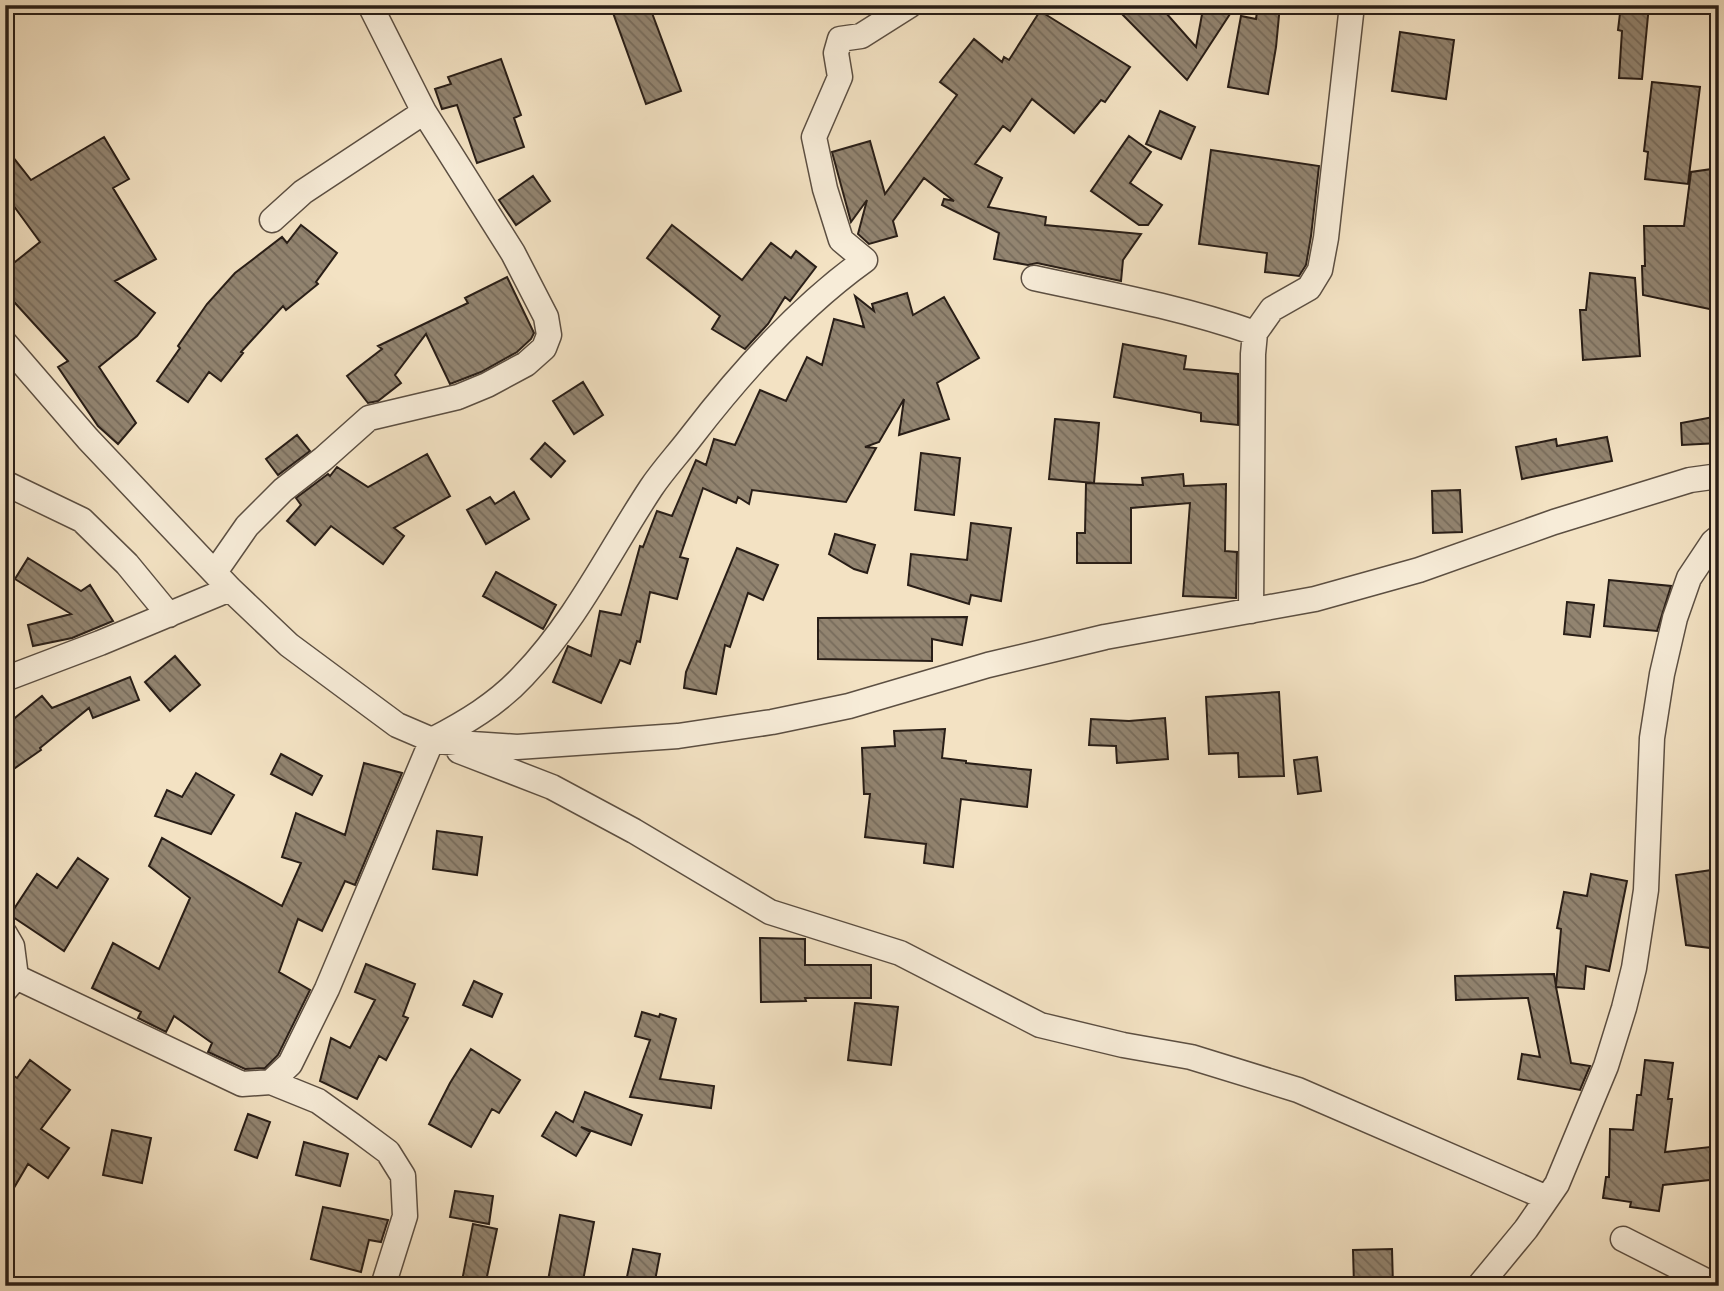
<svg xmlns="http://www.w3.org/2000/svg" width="1724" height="1291" font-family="Alegreya,serif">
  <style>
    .building { fill: url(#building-back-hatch); stroke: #291e17; stroke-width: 2 }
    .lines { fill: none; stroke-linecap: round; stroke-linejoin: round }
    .minor-casing { stroke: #5c4f42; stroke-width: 27 }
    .minor { stroke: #f7ecd8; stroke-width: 24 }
  </style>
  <defs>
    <pattern id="building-back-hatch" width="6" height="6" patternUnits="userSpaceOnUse" patternTransform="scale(1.75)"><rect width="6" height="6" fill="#928470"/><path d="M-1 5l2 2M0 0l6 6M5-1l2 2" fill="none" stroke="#776b5b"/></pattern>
  </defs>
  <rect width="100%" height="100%" fill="#f3e2c3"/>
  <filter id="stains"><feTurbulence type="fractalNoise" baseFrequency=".00286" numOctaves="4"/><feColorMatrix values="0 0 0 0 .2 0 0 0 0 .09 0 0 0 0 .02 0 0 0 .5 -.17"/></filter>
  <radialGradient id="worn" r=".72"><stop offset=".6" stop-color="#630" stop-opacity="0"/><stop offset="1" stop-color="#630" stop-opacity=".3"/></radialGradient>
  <!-- building -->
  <path class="building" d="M 626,5 L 649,5 L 681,91 L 646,104 L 612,10 Z
    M 1113,5 L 1159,5 L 1196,47 L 1203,9 L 1230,14 L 1187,80 Z
    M 1258,5 L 1280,5 L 1276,47 L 1268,94 L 1228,87 L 1241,16 L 1256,19 Z
    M 1621,5 L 1649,5 L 1642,79 L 1619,78 L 1622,31 L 1618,30 Z
    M 1040,11 L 1130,67 L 1105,102 L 1101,100 L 1074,133 L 1032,99 L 1010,131 L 1003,126 L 975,164 L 1002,178 L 988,207 L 1046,217 L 1045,225 L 1141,234 L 1123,260 L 1121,281 L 1037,263 L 1028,265 L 994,259 L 999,233 L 942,205 L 944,199 L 954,201 L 924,178 L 893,221 L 897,236 L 869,244 L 858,234 L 867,200 L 851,222 L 832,152 L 870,141 L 885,194 L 957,95 L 940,82 L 974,39 L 1002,62 L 1004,57 L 1009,60 Z
    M 1400,32 L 1454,40 L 1446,99 L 1392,91 Z
    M 501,59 L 521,115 L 514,118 L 524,147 L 477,163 L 457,105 L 442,109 L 435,89 L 451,84 L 448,77 Z
    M 1652,82 L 1700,87 L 1688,184 L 1645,179 L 1648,152 L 1644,151 Z
    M 1160,111 L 1195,127 L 1181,159 L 1146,144 Z
    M 1129,136 L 1151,152 L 1130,183 L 1162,205 L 1148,225 L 1139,225 L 1091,191 Z
    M 104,137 L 129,179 L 113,188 L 156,259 L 115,281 L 155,313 L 137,336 L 99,367 L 136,423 L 118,444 L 98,426 L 58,367 L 68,361 L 5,292 L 5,270 L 40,242 L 5,194 L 5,147 L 31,180 Z
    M 1211,150 L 1319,166 L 1311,236 L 1306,265 L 1299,276 L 1265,272 L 1267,253 L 1199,244 Z
    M 1719,168 L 1719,311 L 1643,295 L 1642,266 L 1645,266 L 1644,226 L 1684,226 L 1691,172 Z
    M 533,176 L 550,201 L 516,225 L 499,200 Z
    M 301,225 L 337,253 L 316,282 L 318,284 L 286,310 L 283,306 L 241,352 L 243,353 L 221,381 L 209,372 L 188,402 L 157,381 L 180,348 L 178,346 L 207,304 L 235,273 L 282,237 L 287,243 Z
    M 672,225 L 742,280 L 771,243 L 791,258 L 796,251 L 816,267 L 790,301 L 785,297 L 768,324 L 745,349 L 712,329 L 720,316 L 647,258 Z
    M 1590,273 L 1635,278 L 1640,356 L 1583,360 L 1580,310 L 1586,310 Z
    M 507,277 L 534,333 L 531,339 L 517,352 L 481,372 L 450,384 L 426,334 L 395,375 L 401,383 L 378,401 L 368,403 L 347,376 L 382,349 L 378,346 L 468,303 L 465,298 Z
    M 907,293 L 913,315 L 944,297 L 979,358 L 937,383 L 949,419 L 899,435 L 904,399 L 879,442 L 865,447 L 876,448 L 846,502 L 752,490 L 749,504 L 738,497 L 736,503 L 703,488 L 680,557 L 688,559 L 677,599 L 650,592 L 640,642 L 637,641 L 630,664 L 620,660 L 601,703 L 553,682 L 568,646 L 591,656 L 600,611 L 621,615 L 640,546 L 643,547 L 657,511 L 672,516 L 696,460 L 706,465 L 714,439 L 735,445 L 760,390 L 786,401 L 807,357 L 822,365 L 834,319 L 864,327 L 855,296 L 874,311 L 872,304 Z
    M 1123,344 L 1186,356 L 1184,369 L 1238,374 L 1238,425 L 1201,421 L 1201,413 L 1114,397 Z
    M 583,382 L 603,415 L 574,434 L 553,401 Z
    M 1719,416 L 1719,443 L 1682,445 L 1681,423 Z
    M 1055,419 L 1099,423 L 1094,483 L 1049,479 Z
    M 297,435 L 310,451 L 278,475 L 266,459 Z
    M 1607,437 L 1612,461 L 1522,479 L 1516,447 L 1556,439 L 1557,446 Z
    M 545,443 L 565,461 L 551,477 L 531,459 Z
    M 921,453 L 960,458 L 954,515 L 915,510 Z
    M 427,454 L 450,496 L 394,528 L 404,536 L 383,564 L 331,526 L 315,545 L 287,521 L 301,505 L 296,498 L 328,474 L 330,476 L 337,467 L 368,487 Z
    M 1183,474 L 1184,486 L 1226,484 L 1225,551 L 1237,552 L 1236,598 L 1183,596 L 1190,503 L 1131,508 L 1131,563 L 1077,563 L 1077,533 L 1085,533 L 1086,483 L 1143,485 L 1142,478 Z
    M 1460,490 L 1462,532 L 1433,533 L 1432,491 Z
    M 514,492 L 529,519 L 486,544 L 467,510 L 490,497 L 495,504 Z
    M 971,523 L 1011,528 L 1001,601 L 971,595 L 969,604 L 908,585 L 911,554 L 967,560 Z
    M 835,534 L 875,545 L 867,573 L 854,569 L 829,554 Z
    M 737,548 L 778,565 L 763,600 L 748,593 L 730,647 L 725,645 L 716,694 L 684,688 L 686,672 Z
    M 28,558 L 81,591 L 90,585 L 113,621 L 72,638 L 33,646 L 28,625 L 71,614 L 15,579 Z
    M 496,572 L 556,605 L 543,629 L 483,596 Z
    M 1609,580 L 1671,586 L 1657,631 L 1604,626 Z
    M 1567,602 L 1594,605 L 1590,637 L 1564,634 Z
    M 967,617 L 962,645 L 932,639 L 932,661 L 818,659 L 818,618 Z
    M 175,656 L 200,685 L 170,711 L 145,682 Z
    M 130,677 L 139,700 L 93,718 L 89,708 L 40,748 L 41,750 L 5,775 L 5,726 L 42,696 L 52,708 Z
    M 1279,692 L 1284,776 L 1239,777 L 1238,753 L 1209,754 L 1206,697 Z
    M 1165,718 L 1168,759 L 1117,763 L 1116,746 L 1089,745 L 1091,719 L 1129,721 Z
    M 945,729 L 942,758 L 966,761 L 966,763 L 1031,770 L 1027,807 L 961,799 L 953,867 L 924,863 L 926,844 L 865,837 L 870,794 L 864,794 L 862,748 L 895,746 L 894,731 Z
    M 281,754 L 322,776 L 312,795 L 271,774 Z
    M 1317,757 L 1321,791 L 1298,794 L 1294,760 Z
    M 364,763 L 402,773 L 355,885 L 345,881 L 322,931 L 298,919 L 279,972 L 310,990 L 278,1055 L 265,1068 L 245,1069 L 208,1052 L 212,1043 L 174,1016 L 166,1032 L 138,1018 L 141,1012 L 92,988 L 113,943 L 159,969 L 190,898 L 149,866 L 162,838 L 282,906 L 301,863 L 282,857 L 296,813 L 345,835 Z
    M 196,773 L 234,795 L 211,834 L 155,816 L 167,790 L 182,797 Z
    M 437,831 L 482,837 L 477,875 L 433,869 Z
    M 78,858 L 108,879 L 64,951 L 10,915 L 37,874 L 57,888 Z
    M 1719,869 L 1719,949 L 1686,945 L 1676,875 Z
    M 1591,874 L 1627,881 L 1609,971 L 1586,966 L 1584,989 L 1556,987 L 1571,1063 L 1590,1066 L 1580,1090 L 1518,1079 L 1522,1054 L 1540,1057 L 1528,998 L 1456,1000 L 1455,976 L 1554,974 L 1556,986 L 1561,929 L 1557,928 L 1564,892 L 1587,896 Z
    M 760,938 L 805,939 L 805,965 L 871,965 L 871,998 L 805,998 L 806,1001 L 761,1002 Z
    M 366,964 L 415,984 L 403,1016 L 408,1018 L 386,1060 L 379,1056 L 357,1099 L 320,1081 L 331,1038 L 350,1048 L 375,1000 L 355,992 Z
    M 474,981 L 502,994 L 492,1017 L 463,1005 Z
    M 855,1003 L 898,1007 L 891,1065 L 848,1060 Z
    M 642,1012 L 659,1017 L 660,1014 L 676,1019 L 660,1079 L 714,1086 L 711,1108 L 630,1097 L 650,1040 L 635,1036 Z
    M 471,1049 L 520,1080 L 499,1113 L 492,1109 L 471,1147 L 429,1124 L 450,1083 Z
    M 30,1060 L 70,1090 L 41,1129 L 69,1148 L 48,1178 L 28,1164 L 5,1203 L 5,1070 L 17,1078 Z
    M 1645,1060 L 1673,1063 L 1668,1099 L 1672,1099 L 1665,1152 L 1719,1146 L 1719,1179 L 1663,1185 L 1659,1211 L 1630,1207 L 1631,1202 L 1603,1198 L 1606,1177 L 1609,1177 L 1610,1129 L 1633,1130 L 1637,1095 L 1641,1095 Z
    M 585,1092 L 642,1115 L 631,1145 L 581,1127 L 590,1132 L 576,1156 L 542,1136 L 556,1112 L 573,1122 Z
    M 248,1114 L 270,1122 L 257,1158 L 235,1150 Z
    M 112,1130 L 151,1138 L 142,1183 L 103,1175 Z
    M 304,1142 L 348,1154 L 340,1186 L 296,1175 Z
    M 455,1191 L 493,1196 L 489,1224 L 450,1217 Z
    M 323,1207 L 388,1220 L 381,1242 L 369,1240 L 361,1272 L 311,1259 Z
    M 560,1215 L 594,1222 L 582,1286 L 547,1286 Z
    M 473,1224 L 497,1229 L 485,1286 L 461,1286 Z
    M 633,1249 L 660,1254 L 654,1286 L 625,1286 Z
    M 1392,1249 L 1393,1286 L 1354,1286 L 1353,1250 Z"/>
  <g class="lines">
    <defs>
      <path id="minor" d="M 272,220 L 303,192 L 424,112
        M 1034,278 C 1109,294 1183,308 1255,333
        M 5,343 L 88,439 L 230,589 L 289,645 L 397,725 L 432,740 L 457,743 L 517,747 L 678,736 L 772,722 L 849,706 L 988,665 L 1105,637 L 1315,599 L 1419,570 L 1554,522 L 1690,480 L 1719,476
        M 5,483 L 82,520 L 127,564 L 169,615
        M 215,572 L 247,526 L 283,490 L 323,459 L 369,418 L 458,397 L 487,385 L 526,364 L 544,348 L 549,335 L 546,317 L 513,253 L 424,112 L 370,5
        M 1251,611 L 1253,354 L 1255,333 L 1272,309 L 1309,288 L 1320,270 L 1326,238 L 1352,5
        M 5,679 L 100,643 L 230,589
        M 459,751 L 552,787 L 634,831 L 770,912 L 900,953 L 1040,1025 L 1123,1045 L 1191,1057 L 1298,1090 L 1547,1198
        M 5,934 L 12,946 L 16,977 L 5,990
        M 16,977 L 242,1084 L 271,1082 L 290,1064 L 327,989 L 432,740 C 465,723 497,704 523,676 C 576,621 610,550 651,488 C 663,470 678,454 691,437 C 741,372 798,308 865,260 L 841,240 L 825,189 L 814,137 L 840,77 L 836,53 L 840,39 L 861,36 L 910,5
        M 271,1082 L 318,1101 L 353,1126 L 388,1152 L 403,1176 L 405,1216 L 383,1286
        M 1623,1239 L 1716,1286
        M 1479,1286 L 1526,1229 L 1557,1184 L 1606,1066 L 1624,1008 L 1634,968 L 1646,890 L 1652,738 L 1662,674 L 1675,618 L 1689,578 L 1713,542 L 1719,537"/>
    </defs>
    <!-- minor casing -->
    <use href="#minor" class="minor-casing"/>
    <!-- minor -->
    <use href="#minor" class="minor"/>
  </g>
  <!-- margin -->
  <rect width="1724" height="1291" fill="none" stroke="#f3e2c3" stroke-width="28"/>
  <rect x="7" y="7" width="1710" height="1277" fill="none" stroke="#291e17" stroke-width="3.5"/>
  <rect x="14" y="14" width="1696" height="1263" fill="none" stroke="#291e17" stroke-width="2"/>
  <rect width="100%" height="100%" filter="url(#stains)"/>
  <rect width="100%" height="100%" fill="url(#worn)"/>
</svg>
